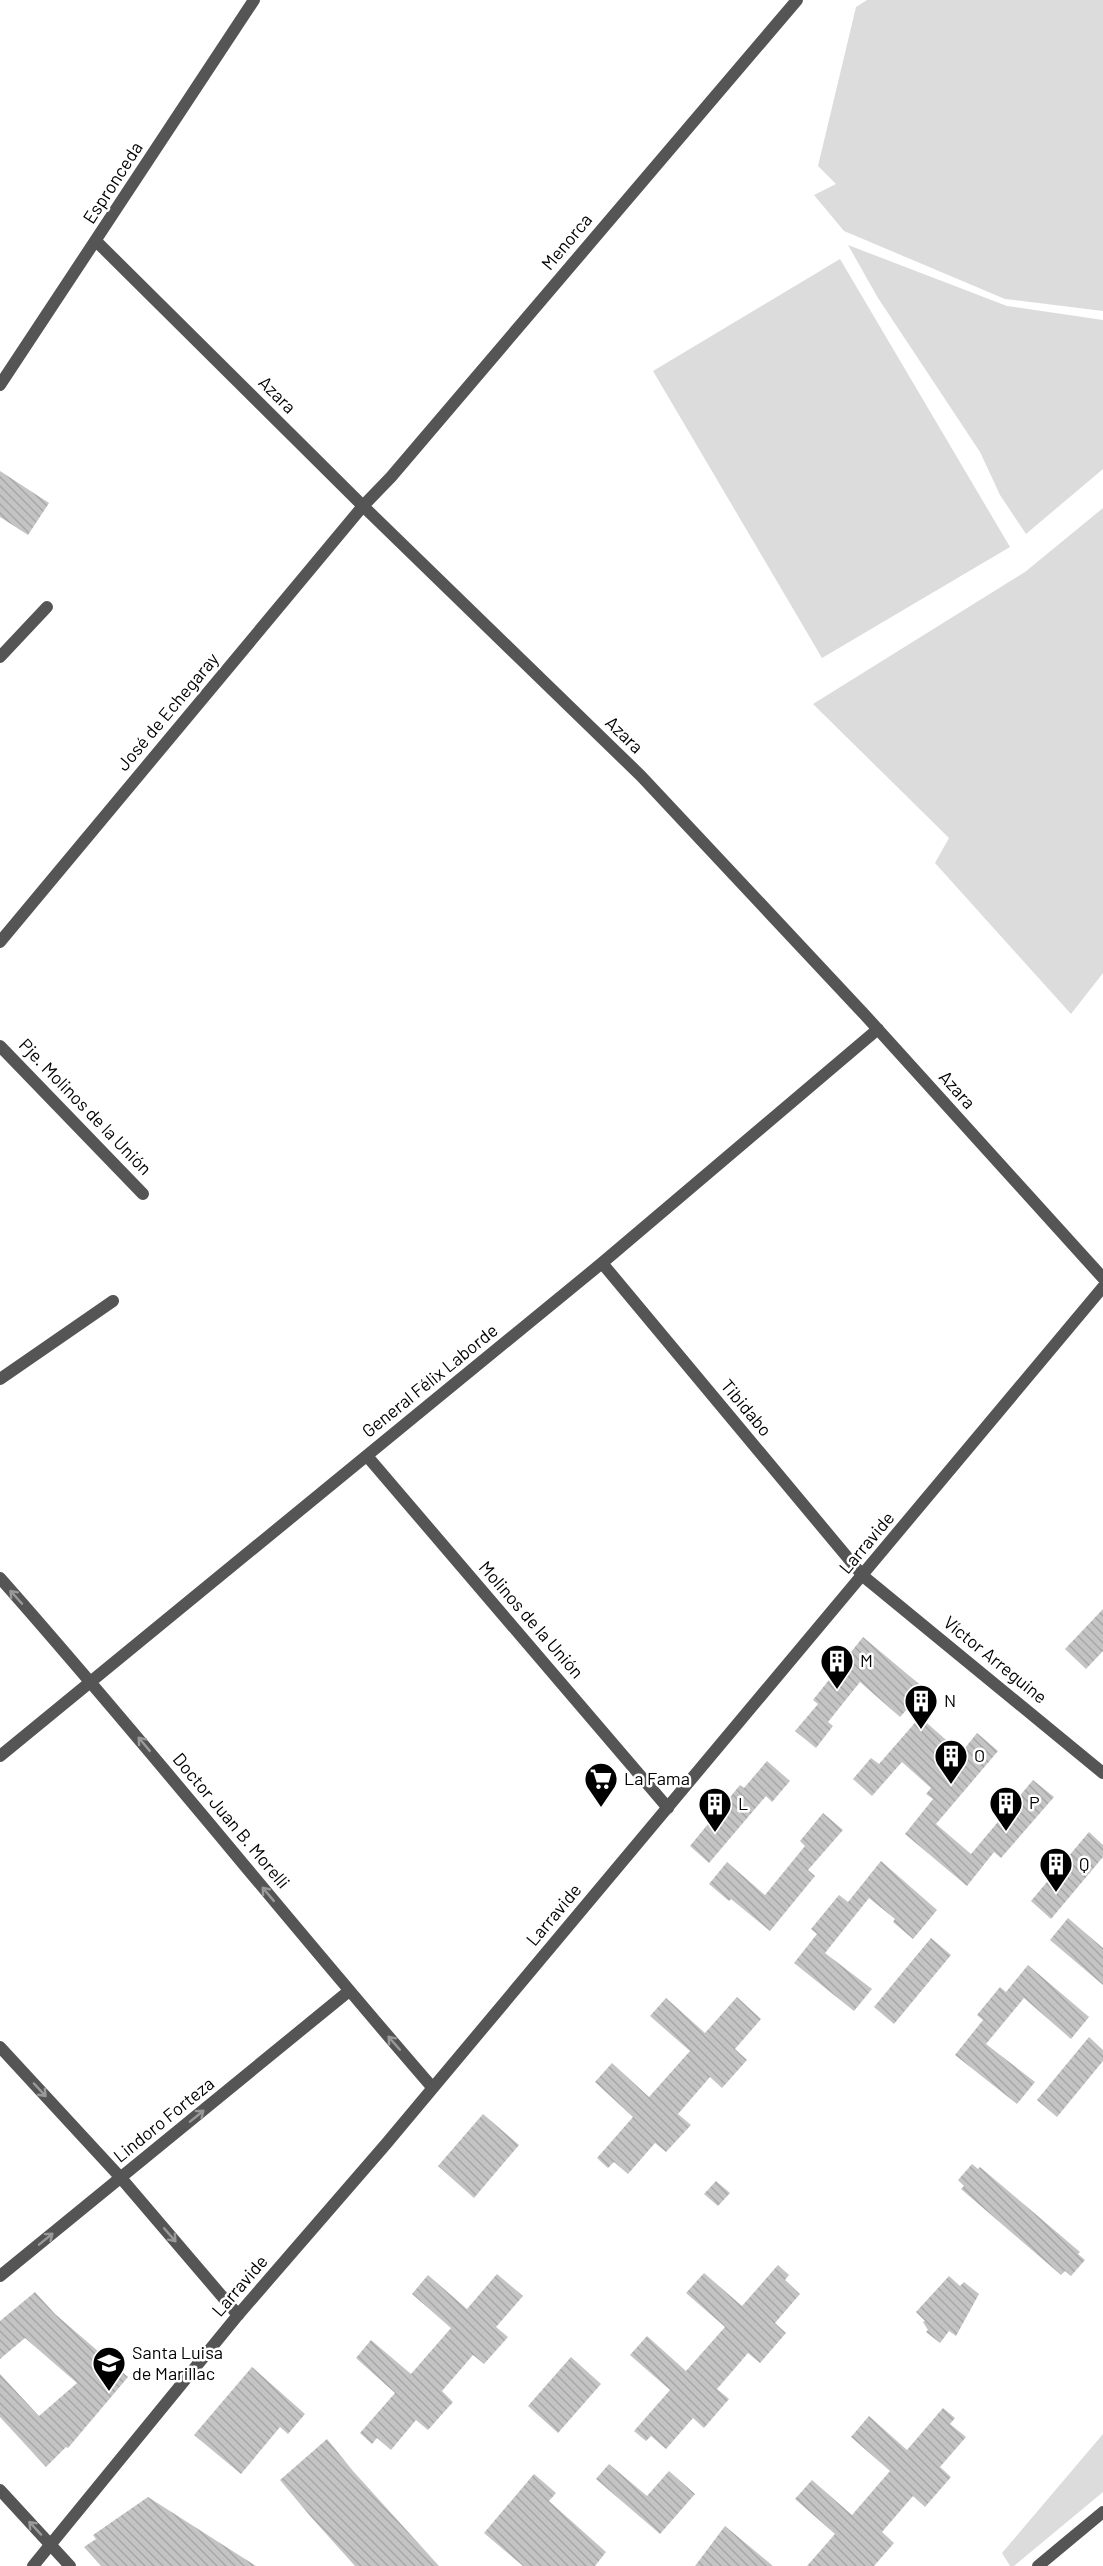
<svg xmlns="http://www.w3.org/2000/svg" width="1103" height="2566" font-family="Barlow,sans-serif">
  <style>
    .green { fill: #dcdcdc }
    .building { fill: url(#building-back-hatch) }
    .lines { fill: none; stroke-linecap: round; stroke-linejoin: round }
    .minor { stroke: #555; stroke-width: 12 }
    .tertiary { stroke: #555; stroke-width: 12 }
    .oneway { stroke: #999 }
    .labels { text-anchor: middle; stroke-width: 5; stroke-linejoin: round; paint-order: stroke }
    .street-label { font-size: 18px; fill: #000; stroke: #fff }
    .poi-label { font-size: 18px; fill: #000; stroke: #fff; text-anchor: start }
  </style>
  <defs>
    <pattern id="building-back-hatch" width="6" height="6" patternUnits="userSpaceOnUse" patternTransform="scale(1.5)"><rect width="6" height="6" fill="#c4c4c4"/><path d="M-1 5l2 2M0 0l6 6M5-1l2 2" fill="none" stroke="#a7a7a7"/></pattern>
  </defs>
  <rect width="100%" height="100%" fill="#fff"/>
  <!-- green -->
  <path class="green" d="M 867,0 L 1103,0 L 1103,311 L 1005,299 L 844,231 L 814,195 L 836,184 L 818,166 L 856,7 Z
    M 848,245 L 1007,306 L 1103,320 L 1103,469 L 1026,534 L 1000,495 L 980,452 L 878,298 Z
    M 840,259 L 1010,547 L 822,658 L 653,371 Z
    M 1103,508 L 1103,973 L 1071,1014 L 935,863 L 949,838 L 813,704 L 1025,572 Z
    M 1103,2434 L 1103,2492 L 1014,2566 L 1010,2566 L 1002,2553 Z"/>
  <!-- building -->
  <path class="building" d="M 0,471 L 49,503 L 28,535 L 0,517 Z
    M 1103,1609 L 1103,1651 L 1086,1669 L 1065,1649 Z
    M 863,1637 L 925,1689 L 900,1717 L 860,1682 L 828,1722 L 833,1726 L 816,1748 L 795,1731 L 818,1704 L 813,1700 Z
    M 920,1717 L 961,1753 L 977,1733 L 998,1751 L 936,1824 L 971,1854 L 1033,1780 L 1054,1797 L 1001,1858 L 994,1852 L 967,1886 L 905,1834 L 933,1799 L 926,1794 L 931,1788 L 902,1762 L 872,1796 L 853,1779 L 871,1758 L 879,1764 Z
    M 767,1761 L 790,1781 L 772,1802 L 766,1796 L 709,1863 L 690,1846 L 740,1785 L 744,1788 Z
    M 823,1813 L 843,1830 L 808,1870 L 815,1876 L 770,1931 L 731,1899 L 729,1901 L 709,1884 L 727,1862 L 765,1895 L 805,1846 L 800,1841 Z
    M 1089,1832 L 1103,1845 L 1103,1857 L 1051,1919 L 1031,1901 Z
    M 881,1861 L 937,1910 L 913,1939 L 893,1922 L 895,1919 L 869,1898 L 825,1953 L 872,1989 L 854,2011 L 794,1963 L 817,1934 L 811,1929 L 839,1895 L 848,1902 Z
    M 1068,1918 L 1103,1948 L 1103,1985 L 1050,1940 Z
    M 931,1938 L 951,1955 L 894,2024 L 874,2007 Z
    M 1028,1965 L 1089,2017 L 1071,2039 L 1024,1998 L 986,2044 L 1035,2082 L 1017,2104 L 955,2055 L 983,2020 L 977,2015 L 1000,1987 L 1006,1992 Z
    M 737,1997 L 761,2019 L 735,2049 L 747,2060 L 722,2088 L 710,2077 L 678,2114 L 691,2125 L 666,2152 L 655,2143 L 628,2174 L 614,2162 L 608,2168 L 597,2158 L 633,2117 L 595,2082 L 612,2063 L 649,2097 L 690,2051 L 650,2016 L 666,1998 L 705,2033 Z
    M 1089,2037 L 1103,2050 L 1103,2061 L 1057,2117 L 1037,2100 Z
    M 483,2114 L 519,2145 L 474,2198 L 438,2166 Z
    M 972,2164 L 978,2169 L 980,2167 L 1080,2252 L 1078,2254 L 1085,2260 L 1071,2276 L 1065,2271 L 1061,2275 L 961,2189 L 964,2186 L 958,2180 Z
    M 716,2181 L 730,2193 L 718,2206 L 704,2194 Z
    M 778,2265 L 789,2275 L 785,2280 L 800,2294 L 775,2323 L 786,2333 L 760,2363 L 748,2353 L 717,2389 L 729,2399 L 704,2428 L 693,2418 L 666,2449 L 651,2436 L 646,2441 L 634,2431 L 670,2390 L 630,2355 L 647,2336 L 686,2371 L 725,2327 L 686,2293 L 704,2273 L 742,2306 Z
    M 497,2274 L 523,2296 L 496,2327 L 508,2337 L 484,2364 L 473,2355 L 442,2391 L 453,2402 L 428,2430 L 416,2420 L 391,2450 L 377,2438 L 372,2444 L 360,2433 L 395,2393 L 356,2358 L 371,2340 L 411,2374 L 451,2328 L 412,2294 L 428,2275 L 467,2309 Z
    M 949,2276 L 960,2286 L 964,2282 L 979,2294 L 956,2336 L 949,2331 L 940,2343 L 926,2332 L 928,2330 L 923,2322 L 925,2321 L 916,2312 Z
    M 35,2292 L 55,2314 L 128,2377 L 68,2448 L 66,2447 L 46,2467 L 0,2417 L 0,2374 L 39,2416 L 77,2383 L 25,2338 L 0,2359 L 0,2321 Z
    M 571,2357 L 601,2384 L 558,2433 L 528,2406 Z
    M 252,2367 L 305,2414 L 288,2434 L 280,2427 L 241,2474 L 194,2435 Z
    M 943,2408 L 955,2418 L 950,2424 L 966,2437 L 940,2467 L 951,2477 L 925,2507 L 913,2496 L 882,2532 L 894,2543 L 874,2566 L 807,2566 L 835,2534 L 795,2499 L 812,2480 L 852,2515 L 890,2471 L 851,2437 L 869,2416 L 907,2450 Z
    M 327,2439 L 353,2471 L 439,2566 L 355,2566 L 311,2517 L 280,2480 Z
    M 609,2464 L 647,2496 L 669,2471 L 695,2494 L 660,2534 L 596,2479 Z
    M 534,2474 L 556,2493 L 549,2501 L 606,2552 L 595,2566 L 523,2566 L 484,2533 Z
    M 148,2497 L 256,2566 L 101,2566 L 84,2547 L 96,2539 L 93,2535 Z
    M 725,2526 L 773,2566 L 695,2566 Z"/>
  <g class="lines">
    <!-- minor -->
    <path class="minor" d="M 96,241 L 363,506 L 641,776 L 864,1014 L 1103,1278
      M 0,385 L 254,0
      M 0,657 L 47,607
      M 0,942 L 363,506 L 391,477 L 797,0
      M 0,1046 L 143,1194
      M 602,1263 L 863,1576 L 1103,1773
      M 0,1379 L 113,1301
      M 367,1456 L 668,1808
      M 0,1578 C 148,1745 286,1919 432,2087
      M 0,1756 L 602,1263 L 878,1029
      M 0,2047 L 121,2178 L 238,2315
      M 0,2276 L 349,1991
      M 0,2490 L 70,2566
      M 1038,2566 L 1103,2512"/>
    <!-- tertiary -->
    <path class="tertiary" d="M 33,2566 L 238,2315 L 386,2144 L 1103,1287"/>
  </g>
  <!-- one-way arrows -->
  <defs><path id="oneway-shaft" d="M-6 0H5M1.5-3L5.5 0L1.5 3" fill="none" stroke-width="1.6" stroke-linecap="round" stroke-linejoin="round" transform="scale(1.5)"/></defs>
  <g class="oneway">
    <use href="#oneway-shaft" transform="translate(16 1597) rotate(-132)"/>
    <use href="#oneway-shaft" transform="translate(144 1744) rotate(-130)"/>
    <use href="#oneway-shaft" transform="translate(268 1894) rotate(-130)"/>
    <use href="#oneway-shaft" transform="translate(394 2043) rotate(-131)"/>
    <use href="#oneway-shaft" transform="translate(40 2090) rotate(47)"/>
    <use href="#oneway-shaft" transform="translate(197 2116) rotate(-39)"/>
    <use href="#oneway-shaft" transform="translate(170 2235) rotate(49)"/>
    <use href="#oneway-shaft" transform="translate(46 2239) rotate(-39)"/>
    <use href="#oneway-shaft" transform="translate(35 2528) rotate(-133)"/>
  </g>
  <!-- icons -->
  <defs>
    <symbol id="building-pin" viewBox="-11 -11 22 30"><path d="M0 17L-7.5 6A9.5 9.5 0 1 1 7.5 6Z" fill="#000" stroke="#fff"/><path d="M-4-6H4V6H1V3H-1V6H-4ZM-2.5-4.3h1.7v1.8h-1.7ZM.8-4.3h1.7v1.8H.8ZM-2.5-1h1.7V.8h-1.7ZM.8-1h1.7V.8H.8Z" fill="#fff"/></symbol>
    <symbol id="supermarket-pin" viewBox="-11 -11 22 30"><path d="M0 17L-7.5 6A9.5 9.5 0 1 1 7.5 6Z" fill="#000" stroke="#fff"/><path d="M-6-5.5h2.5l.6 2H6L4.5 2H-2.5L-4.4-4H-6ZM-1.5 3.2a1.3 1.3 0 1 0 .1 0ZM3 3.2a1.3 1.3 0 1 0 .1 0Z" fill="#fff"/></symbol>
    <symbol id="school-pin" viewBox="-11 -11 22 30"><path d="M0 17L-7.5 6A9.5 9.5 0 1 1 7.5 6Z" fill="#000" stroke="#fff"/><path d="M0-5L7-2L0 1L-7-2ZM-4 1L0 2.5L4 1V4Q0 6-4 4Z" fill="#fff"/></symbol>
  </defs>
  <g fill-rule="evenodd">
    <use href="#building-pin" x="818" y="1642" width="38" height="52"/>
    <use href="#building-pin" x="902" y="1682" width="38" height="52"/>
    <use href="#building-pin" x="932" y="1737" width="38" height="52"/>
    <use href="#supermarket-pin" x="582" y="1760" width="38" height="52"/>
    <use href="#building-pin" x="987" y="1784" width="38" height="52"/>
    <use href="#building-pin" x="696" y="1785" width="38" height="52"/>
    <use href="#building-pin" x="1037" y="1845" width="38" height="52"/>
    <use href="#school-pin" x="90" y="2344" width="38" height="52"/>
  </g>
  <g class="labels">
    <!-- street labels -->
    <g class="street-label">
      <text transform="translate(113 183) rotate(-57)" y="6">Espronceda</text>
      <text transform="translate(567 242) rotate(-50)" y="6">Menorca</text>
      <text transform="translate(277 395) rotate(45)" y="6">Azara</text>
      <text transform="translate(168 712) rotate(-50)" y="6">José de Echegaray</text>
      <text transform="translate(624 735) rotate(44)" y="6">Azara</text>
      <text transform="translate(957 1090) rotate(48)" y="6">Azara</text>
      <text transform="translate(85 1107) rotate(46)" y="6">Pje. Molinos de la Unión</text>
      <text transform="translate(430 1381) rotate(-39)" y="6">General Félix Laborde</text>
      <text transform="translate(746 1408) rotate(50)" y="6">Tibidabo</text>
      <text transform="translate(867 1543) rotate(-50)" y="6">Larravide</text>
      <text transform="translate(531 1620) rotate(49)" y="6">Molinos de la Unión</text>
      <text transform="translate(995 1660) rotate(39)" y="6">Víctor Arreguine</text>
      <text transform="translate(231 1821) rotate(50)" y="6">Doctor Juan B. Morelli</text>
      <text transform="translate(554 1915) rotate(-50)" y="6">Larravide</text>
      <text transform="translate(164 2120) rotate(-39)" y="6">Lindoro Forteza</text>
      <text transform="translate(240 2286) rotate(-49)" y="6">Larravide</text>
    </g>
    <!-- poi labels -->
    <g class="poi-label">
      <text x="860" y="1667">M</text>
      <text x="944" y="1707">N</text>
      <text x="974" y="1762">O</text>
      <text x="624" y="1785">La Fama</text>
      <text x="1029" y="1809">P</text>
      <text x="738" y="1810">L</text>
      <text x="1079" y="1870">Q</text>
      <text x="132" y="2359">Santa Luisa<tspan x="132" dy="21">de Marillac</tspan></text>
    </g>
  </g>
</svg>
